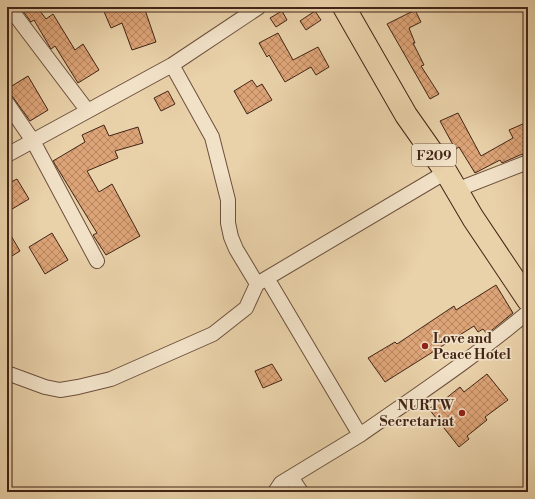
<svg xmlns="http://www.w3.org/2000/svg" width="535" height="499" font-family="'Libre Bodoni',serif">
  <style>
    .building { fill: url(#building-cross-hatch); stroke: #422517 }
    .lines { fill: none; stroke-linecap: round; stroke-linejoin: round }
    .minor-casing { stroke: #6c503c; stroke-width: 16 }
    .primary-casing { stroke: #422517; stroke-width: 24 }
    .minor { stroke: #f1e1c7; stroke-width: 14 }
    .primary { stroke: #e9d1a9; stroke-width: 22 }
    .poi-dot { fill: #8f2418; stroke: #f1e1c7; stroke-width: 1.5 }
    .labels { text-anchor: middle; stroke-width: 3.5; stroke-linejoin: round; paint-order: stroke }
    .shield { fill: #f1e1c7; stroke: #765d4c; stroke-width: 1 }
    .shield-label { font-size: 13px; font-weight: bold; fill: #422517 }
    .poi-label { font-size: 14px; font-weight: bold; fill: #422517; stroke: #f1e1c7; text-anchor: start }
  </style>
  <defs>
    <pattern id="building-cross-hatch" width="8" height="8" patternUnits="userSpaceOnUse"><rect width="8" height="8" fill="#dca376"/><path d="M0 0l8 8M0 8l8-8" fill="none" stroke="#b48560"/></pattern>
  </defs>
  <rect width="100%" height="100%" fill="#e9d1a9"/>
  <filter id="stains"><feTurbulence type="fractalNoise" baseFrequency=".005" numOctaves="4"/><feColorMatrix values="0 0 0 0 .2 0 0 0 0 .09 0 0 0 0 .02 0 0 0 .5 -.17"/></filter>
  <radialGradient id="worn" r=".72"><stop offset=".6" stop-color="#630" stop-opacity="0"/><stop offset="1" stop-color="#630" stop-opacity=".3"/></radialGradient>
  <!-- building -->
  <path class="building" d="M 20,7 L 37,7 L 46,19 L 53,14 L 75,50 L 83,44 L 99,70 L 78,83 L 55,46 L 51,49 L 34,20 L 31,22 Z
    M 102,7 L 144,7 L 156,42 L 132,50 L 122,23 L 111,28 Z
    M 415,10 L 421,22 L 409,28 L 415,43 L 413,43 L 424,65 L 421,66 L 439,94 L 430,99 L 387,24 Z
    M 282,11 L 287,20 L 276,27 L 270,18 Z
    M 315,11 L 321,20 L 306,30 L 300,21 Z
    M 278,33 L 293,60 L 318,47 L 329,67 L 316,75 L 311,67 L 285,82 L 269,55 L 267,57 L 259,43 Z
    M 28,76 L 48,110 L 30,121 L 7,89 Z
    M 252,80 L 257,87 L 262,84 L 272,100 L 247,114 L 234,91 Z
    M 168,91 L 175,104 L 161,111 L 154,98 Z
    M 458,113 L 481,156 L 513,138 L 509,130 L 525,123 L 528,130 L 528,153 L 520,155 L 502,163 L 500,160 L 475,173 L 459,147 L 456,149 L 452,143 L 440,121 Z
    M 104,125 L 109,136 L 138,127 L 143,143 L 115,151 L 118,158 L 87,171 L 99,192 L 112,184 L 140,236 L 106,255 L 93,235 L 97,233 L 53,161 L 85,142 L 82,135 Z
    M 17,179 L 29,199 L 7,212 L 7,184 Z
    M 7,229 L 20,251 L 7,259 Z
    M 52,233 L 68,260 L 45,274 L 29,247 Z
    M 496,285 L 513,313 L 487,334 L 483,329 L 478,332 L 474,326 L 385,382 L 368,358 L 395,342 L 397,344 L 454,306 L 456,310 Z
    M 272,364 L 282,380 L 263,388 L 255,371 Z
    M 487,374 L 508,400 L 485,417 L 487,420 L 467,436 L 469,439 L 459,447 L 429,409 L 438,402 L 439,404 L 460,387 L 464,392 Z"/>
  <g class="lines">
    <defs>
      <path id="minor" d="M 9,7 L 87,110
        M 172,65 L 212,137 L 228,200 L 228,223 L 231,237 L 236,249 L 257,284
        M 7,103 L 33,141 L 97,261
        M 7,155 L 172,65 L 259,7
        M 456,190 L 528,162
        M 267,278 L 360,435 C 417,395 475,357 528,312
        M 7,373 L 45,387 L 60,390 L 78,387 L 111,379 L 213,334 L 246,308 L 257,284 L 446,172
        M 291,477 L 301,492
        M 275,492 L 281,483 L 360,435"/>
      <path id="primary" d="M 344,7 L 406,115 L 446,172 L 473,218 L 528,300"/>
    </defs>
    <!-- minor casing -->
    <use href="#minor" class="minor-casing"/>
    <!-- primary casing -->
    <use href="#primary" class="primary-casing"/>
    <!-- minor -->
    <use href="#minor" class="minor"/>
    <!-- primary -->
    <use href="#primary" class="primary"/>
  </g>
  <!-- markers -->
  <g class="poi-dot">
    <circle cx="425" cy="346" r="4"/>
    <circle cx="462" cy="413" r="4"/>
  </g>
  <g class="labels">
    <!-- shield labels -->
    <rect class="shield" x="412" y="144" width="44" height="22" rx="3"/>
    <g class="shield-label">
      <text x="434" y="160">F209</text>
    </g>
    <!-- poi labels -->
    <g class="poi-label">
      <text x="433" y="343">Love and<tspan x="433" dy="16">Peace Hotel</tspan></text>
      <text x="454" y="410" text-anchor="end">NURTW<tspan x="454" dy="16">Secretariat</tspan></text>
    </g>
  </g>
  <!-- margin -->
  <rect width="535" height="499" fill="none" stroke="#e9d1a9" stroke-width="24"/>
  <rect x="8" y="8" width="519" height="483" fill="none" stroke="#422517" stroke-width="2"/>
  <rect x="12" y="12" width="511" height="475" fill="none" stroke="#422517"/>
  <rect width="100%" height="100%" filter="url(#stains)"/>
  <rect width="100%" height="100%" fill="url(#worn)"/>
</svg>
